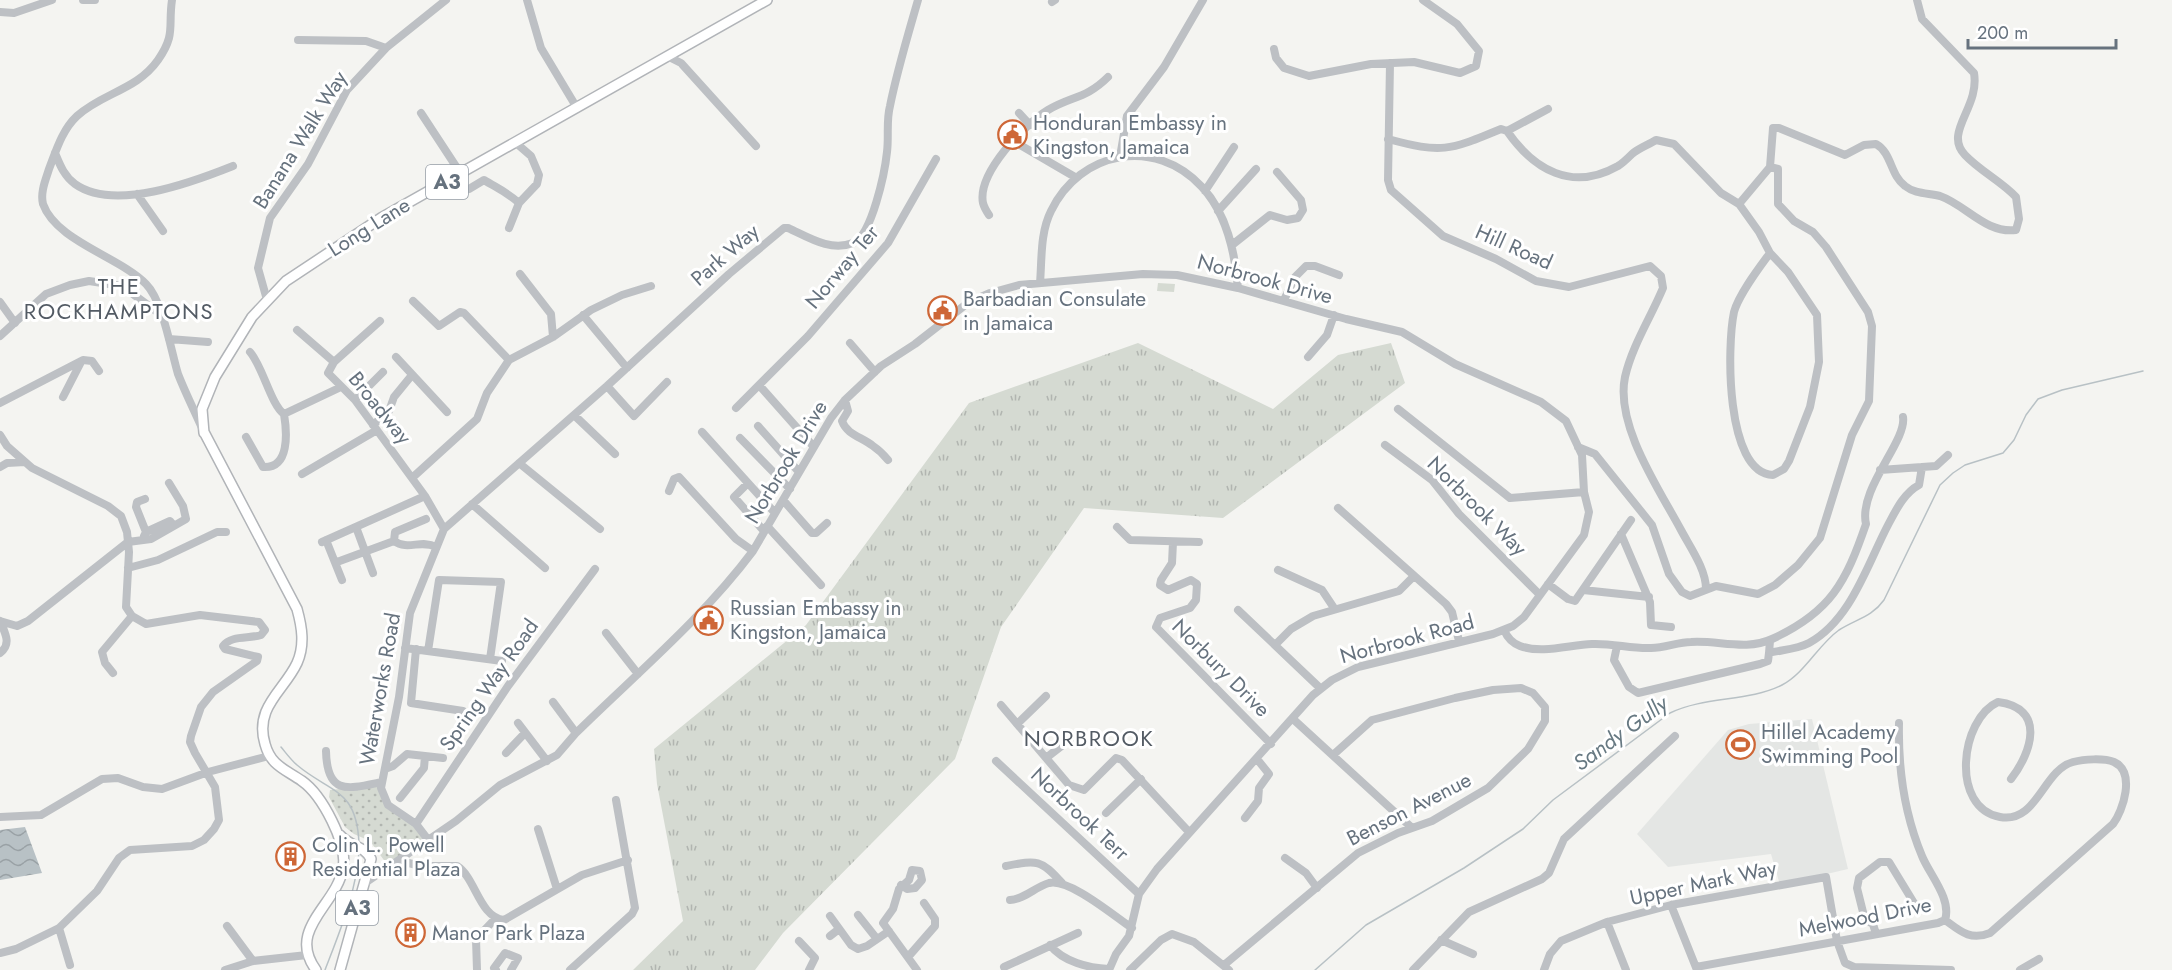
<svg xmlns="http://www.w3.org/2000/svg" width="2172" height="970" font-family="Jost,sans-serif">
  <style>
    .built { fill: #e4e6e4 }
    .grass { fill: url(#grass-tufts) }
    .park { fill: url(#park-dots) }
    .pitch { fill: #d5dad2 }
    .water { fill: url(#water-waves) }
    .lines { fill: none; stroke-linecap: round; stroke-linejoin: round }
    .stream { stroke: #b8c1c5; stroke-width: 1.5 }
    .major-casing { stroke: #b1b4b8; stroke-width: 12 }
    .minor { stroke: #bdc0c4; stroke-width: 8 }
    .major { stroke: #fff; stroke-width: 9 }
    .labels { text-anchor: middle; stroke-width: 6; stroke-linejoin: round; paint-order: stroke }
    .shield { fill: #fff; stroke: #949ca5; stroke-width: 1.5 }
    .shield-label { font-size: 20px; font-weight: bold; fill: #66727e }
    .poi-label { font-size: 21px; fill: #66727e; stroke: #fff; text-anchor: start }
    .street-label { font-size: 21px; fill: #66727e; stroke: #fff }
    .neighbourhood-label { font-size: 22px; letter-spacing: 1.5px; fill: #535b64; stroke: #fff }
    .water-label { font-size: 22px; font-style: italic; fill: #677982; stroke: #fff }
  </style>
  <defs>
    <pattern id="grass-tufts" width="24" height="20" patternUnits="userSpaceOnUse" patternTransform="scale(1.5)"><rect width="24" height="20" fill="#d5dad2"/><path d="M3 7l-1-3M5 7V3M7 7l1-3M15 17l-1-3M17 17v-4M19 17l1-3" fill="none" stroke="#b1b5b0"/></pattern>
    <pattern id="park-dots" width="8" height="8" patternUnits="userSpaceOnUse" patternTransform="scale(1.5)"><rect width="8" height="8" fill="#d5dad2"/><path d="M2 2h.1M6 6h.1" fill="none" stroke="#b1b5b0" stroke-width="1.8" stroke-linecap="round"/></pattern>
    <pattern id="water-waves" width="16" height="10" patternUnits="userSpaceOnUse" patternTransform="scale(1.5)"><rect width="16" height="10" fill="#b8c1c5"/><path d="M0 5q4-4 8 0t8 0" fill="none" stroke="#99a1a5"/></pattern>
  </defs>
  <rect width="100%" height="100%" fill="#f4f4f1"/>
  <!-- built -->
  <path class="built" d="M 1812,719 L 1848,869 L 1780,885 L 1771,854 L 1668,867 L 1637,834 L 1728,730 L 1749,724 Z"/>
  <!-- grass -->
  <path class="grass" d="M 1138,343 L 1273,409 L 1338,355 L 1391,343 L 1405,383 L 1223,518 L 1084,508 L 1001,627 L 955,759 L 783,933 L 755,970 L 633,970 L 683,921 L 657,784 L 654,749 L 806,625 L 969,403 Z"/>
  <!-- park -->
  <path class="park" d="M 373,786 L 380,788 L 386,808 L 413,825 L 423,839 L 402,856 L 386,863 L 370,841 L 354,834 L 345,827 L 329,797 L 330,790 Z"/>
  <!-- pitch -->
  <path class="pitch" d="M 1158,283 L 1175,284 L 1174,292 L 1157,291 Z"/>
  <!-- water -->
  <path class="water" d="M 1745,733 L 1748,753 L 1734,755 L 1731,736 Z
    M 25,827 L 42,873 L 0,880 L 0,830 Z"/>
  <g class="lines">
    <!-- stream -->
    <path class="stream" d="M 281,747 C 286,753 291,760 297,765 C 330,793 357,788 359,844
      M 325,970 C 340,931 356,893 359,852
      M 1315,970 L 1366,925 L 1464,868 L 1523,829 L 1553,800 L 1670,713 C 1705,696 1748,702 1782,685 C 1805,673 1818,645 1839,630 C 1856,619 1872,617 1884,600 L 1940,485 L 1953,473 L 1965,465 L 2003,453 L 2014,440 L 2026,415 L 2038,399 L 2062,390 L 2143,371"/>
    <defs>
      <path id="major" d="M 204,432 L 297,609 C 302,627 305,645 297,663 C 284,691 254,707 265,744 C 271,766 285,769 302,781 C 322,795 348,844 343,868 C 337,905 286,929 316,970
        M 204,433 L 202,409 L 215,377 L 252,317 L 286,281 L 381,218 L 767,0
        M 340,835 C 349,846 365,846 371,859 L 340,970"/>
    </defs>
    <!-- major casing -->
    <use href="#major" class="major-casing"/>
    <!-- minor -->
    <path class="minor" d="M 83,0 L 95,0
      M 172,0 C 168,27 176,34 158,60 C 137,90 102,93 77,116 C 62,130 56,151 49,169 C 46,179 40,192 43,204 C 56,241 120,257 146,284 C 163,301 171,351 178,374 C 185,392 194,410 202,428
      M 527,0 L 541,48 L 577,108
      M 1052,2 L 1055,0
      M 0,12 L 14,13 L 52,0
      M 298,40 L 366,41 L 386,48
      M 1274,49 L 1276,58 L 1284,68 L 1309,76 L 1371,64 L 1414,62 L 1460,73 L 1476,66 L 1479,51 L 1457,24 L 1423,0
      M 669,57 L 681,63 L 756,146
      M 1390,63 L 1388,180 L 1391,190 L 1443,236 L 1496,259 L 1536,281 L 1569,287 L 1650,266 L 1661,276 L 1663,288 C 1651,317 1632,346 1625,377 C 1615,425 1659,489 1681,530 C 1690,547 1706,569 1706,589
      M 421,113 L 461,174
      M 1019,113 L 1030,125
      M 1507,131 L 1548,109
      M 1388,139 C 1443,154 1450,150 1501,129 L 1507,131 C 1534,170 1572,192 1618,166 C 1623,163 1628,158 1632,154 C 1639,148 1648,145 1656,140 L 1674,144 L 1721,193 L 1739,204 L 1759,232 L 1770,253 L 1788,272 L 1817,315 L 1819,362 L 1810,407 L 1789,461 L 1784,469 L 1773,475 C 1725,473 1727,345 1734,312 C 1739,294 1759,268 1770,253
      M 1013,141 L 1075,177
      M 55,153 C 60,165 64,176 75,184 C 114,212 193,182 233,166
      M 1120,157 L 1127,116 L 1164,67 L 1203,0
      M 469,189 L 484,180 C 497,188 507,192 519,203
      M 1205,191 L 1234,147
      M 137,194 L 163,231
      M 1739,204 L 1770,167
      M 1218,211 L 1256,169
      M 989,215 C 987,212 984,207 983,203 C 977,173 1025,124 1048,110 C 1071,96 1086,99 1108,77
      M 509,228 L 519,203 L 537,184 L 539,175 L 531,156 L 516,143
      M 1232,245 L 1270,215 L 1287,220 L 1298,218 L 1303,210 L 1301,200 L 1277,172
      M 520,274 L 551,314 L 553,337
      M 1040,283 C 1042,259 1040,233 1051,211 C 1080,151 1155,136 1202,187 C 1227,214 1235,252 1238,288
      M 267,300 L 258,268 L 270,218 L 308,164 L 347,90 L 386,48 L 446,0
      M 1284,300 L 1295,277 L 1306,266 L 1315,266 L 1339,275
      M 413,301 L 439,326 L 460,312 L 464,313 L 509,360
      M 0,302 L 15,323
      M 583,315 L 627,368
      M 380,321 L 334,362 L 328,373 L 355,400 L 425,496 L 444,529
      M 297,330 L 334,362
      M 0,336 L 46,294 L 70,285 L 89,281 L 122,286 L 160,314
      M 169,339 L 208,342
      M 850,343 L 875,372
      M 250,352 C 263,367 271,405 284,414
      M 396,357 L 447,412
      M 1308,357 L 1327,335 L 1334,315
      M 759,385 L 814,447
      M 607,386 L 634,416 L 667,382
      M 63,397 L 81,362
      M 355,400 L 383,372
      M 845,400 L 848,411 L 842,421 C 847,435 862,437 873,446 C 879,450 884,455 888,460
      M 0,403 L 83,360 L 92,361 L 99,371
      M 736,408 L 808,336 L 888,243 L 936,159
      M 1398,409 L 1510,498 L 1584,492
      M 284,414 L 341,387
      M 574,415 L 615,454
      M 373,425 L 389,411 L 394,397 L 412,375
      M 758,426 L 799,472
      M 702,432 L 775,513
      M 0,435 L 7,446 L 32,468 L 108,506 L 121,516 L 127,532 L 129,552 L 126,607 L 132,616 L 146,624 L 200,615 L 259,622 L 265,630 L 261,635 C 249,639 231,635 223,646 L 225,649 L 258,657 L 257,661 L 213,692 L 201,707 L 191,736 L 190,742 L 195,753 L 215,787 L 219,820 L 214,829 L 204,840 L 192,846 L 130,850 L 119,858 L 97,891 L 59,928 L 16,949 L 0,953
      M 246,437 L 263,467 C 290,469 287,432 284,414
      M 740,438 L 790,489
      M 1385,445 L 1432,480 L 1459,514 L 1540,595
      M 1578,447 L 1595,454 L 1652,525 L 1669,574 L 1682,592 L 1690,596 L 1716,586 L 1758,594 L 1775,585 L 1798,565 L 1820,538 L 1852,435 L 1869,401 L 1872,326 L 1868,312 L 1826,247 L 1813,232 L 1794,221 L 1778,204 L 1778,169 L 1770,167 L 1773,128 L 1779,128 L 1845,155 L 1864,145 L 1876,144 C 1892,153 1890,175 1905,186 C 1915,194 1928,193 1940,196 C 1966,205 1986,234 2016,230 L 2019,219 L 2016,197 C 2001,181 1980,171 1965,155 C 1943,132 1980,108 1974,73 L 1922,19 L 1917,0
      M 519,463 L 600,529
      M 0,467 L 7,463 L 25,462
      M 1880,470 L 1936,466 L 1948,455
      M 302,474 L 377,430
      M 412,478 L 477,419 L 487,393 L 509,360 L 553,337 L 591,310 L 622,295 L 651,286
      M 744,487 L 734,497 L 764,531
      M 669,491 L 674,479 L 679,477 L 736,539 L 753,551
      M 145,499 L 137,502 L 136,507 L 146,532
      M 783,500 L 812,533 L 816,533 L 827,523
      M 472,504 L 545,568
      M 1338,508 L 1446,604 L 1452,612 L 1459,641
      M 767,526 L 821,585
      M 356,527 L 373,573
      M 1117,527 L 1130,540 L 1199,542
      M 1621,534 L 1650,602 L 1651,625 L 1671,627
      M 144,536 L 146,532 L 170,521 L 174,526
      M 326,540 L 342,580
      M 394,541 C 408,551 421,539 436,547
      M 394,541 L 395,532 L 426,519
      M 322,542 L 425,496
      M 1173,542 L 1172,563 L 1161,580 L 1160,585 L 1168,590 L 1191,580 L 1197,584 L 1196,600 L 1190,608 L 1160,618 L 1156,627 L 1271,744
      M 337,562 L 394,541
      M 128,568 L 158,560 L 217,532 L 226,532
      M 1278,570 L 1322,590 L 1334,608
      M 1548,584 L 1568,599 L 1575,601 L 1631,520
      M 1583,590 L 1649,597
      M 1238,610 L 1320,688
      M 0,621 L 17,626 L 28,621 L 128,542 L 151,539 L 186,519 L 183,506 L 169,483
      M 0,621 C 5,633 12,644 0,653
      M 1504,630 C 1507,637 1512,643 1520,646 C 1542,654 1569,645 1592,644 C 1612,643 1632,649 1651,648 C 1665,648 1678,642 1691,642 C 1718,640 1746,651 1772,639 C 1831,612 1846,582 1866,524 C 1858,489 1907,441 1903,417
      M 606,633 L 638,674
      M 1770,641 L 1769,653 C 1781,650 1798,649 1809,643 C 1851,620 1867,565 1888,525 C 1896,510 1904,493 1919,485 L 1922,467
      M 1276,644 L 1291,629 L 1313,616 L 1399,591 L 1414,576
      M 1617,646 L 1614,660 L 1629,687 L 1638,693 L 1760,664 L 1768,661 L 1769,653
      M 405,648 L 502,661
      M 416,649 L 411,703 L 463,711
      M 428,651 L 439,580 L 501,582 L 490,659
      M 113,673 L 105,663 L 102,652 L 132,616
      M 553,702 L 576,733
      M 1001,705 L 1069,785 L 1084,790 L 1116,758 L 1122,760 L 1189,832
      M 1293,719 L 1411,827
      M 518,723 L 547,761
      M 1017,724 L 1046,696
      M 326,751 C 327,796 348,789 382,782
      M 506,753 L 525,733
      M 1046,758 L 1073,737
      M 996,761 L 1139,894
      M 385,769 L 393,766 L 407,754 L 443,758
      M 400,798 L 424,768 L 425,756
      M 1106,813 L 1141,779
      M 0,817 L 41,815 L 102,779 L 118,778 L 143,787 L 162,789 L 208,772 L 269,756
      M 1245,818 L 1258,801 L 1259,788 L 1269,774 L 1257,759
      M 416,824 L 508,686 L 595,569
      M 538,829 L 557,889
      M 429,841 L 416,824 L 388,805 L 381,788 L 399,697 L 410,613 L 444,529 L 607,386 L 729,274 L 784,228 L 788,228 C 808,237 830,252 853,243 C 872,236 885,171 887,152 C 889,136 886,121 890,106 C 897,71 908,35 918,0
      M 1285,858 L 1306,873 L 1317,888
      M 400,861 L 421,866 L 457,866 C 476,878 479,917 504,920 L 582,875 L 628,860
      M 1006,866 C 1037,860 1041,859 1062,883
      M 365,883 L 456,821 L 500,785 L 557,755 L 576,733 C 636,674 702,619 753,551 L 831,418 L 845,400 L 881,366 L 915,344 L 969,302 L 990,293 L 1019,285 L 1143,274 L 1177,275 L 1238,288 L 1346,319 L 1402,332 L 1455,364 L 1541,402 L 1566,421 L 1582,455 L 1584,492 L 1589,512 L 1584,535 L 1524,617 L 1513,626 L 1493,634 L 1358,667 L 1332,680 L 1313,695 L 1157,869 L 1139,894 L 1129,936 L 1116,954 L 1109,970
      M 901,885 L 907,889 L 915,888 L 922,880 L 920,871 L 912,870 L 909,880 L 899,889 L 893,909 L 883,923 L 917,970
      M 1010,900 C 1025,899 1035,887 1049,883 C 1069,878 1114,916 1132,928
      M 1671,905 L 1697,970
      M 858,915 L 877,939
      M 830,916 L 851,945 L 858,949 L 867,946 L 889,931
      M 1945,920 C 1960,931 1970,941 1990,933 L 2113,824 C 2123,811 2136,772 2114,762 C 2104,758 2084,759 2073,762 C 2043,770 2037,824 2000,817 C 1950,808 1960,719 1998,702 C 2046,708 2032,752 2011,779
      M 1607,922 L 1626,970
      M 227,926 L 253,961
      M 59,928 L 70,965
      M 1876,934 L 1873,924 L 1865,920 L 1857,888 L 1859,878 L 1880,862 L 1889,862 L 1914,903
      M 830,936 L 839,929
      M 1441,940 L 1473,954
      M 799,941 L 815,958 L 809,970
      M 1050,945 C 1063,962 1089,968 1109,969
      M 908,957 L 935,926 L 935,919 L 924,903
      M 1224,965 L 1358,853 L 1398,833 L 1432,821 L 1488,788 L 1528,749 L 1545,721 L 1545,707 L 1533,693 L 1521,688 L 1493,690 L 1455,698 L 1372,720 L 1333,755
      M 1004,967 L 1078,933
      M 1696,967 L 1938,923 L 1945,920 C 1952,899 1929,874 1922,856 C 1904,813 1898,769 1899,723
      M 225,970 L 253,961 L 307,955
      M 477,970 L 476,939 L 496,918
      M 496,970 L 494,968 L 505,953 L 518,958 L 511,970
      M 570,970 L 632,914 L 635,908 L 616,800
      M 1130,970 L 1161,940 L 1172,934 L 1194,942 L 1229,970
      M 1413,970 L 1469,912 L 1542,879 L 1549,873 L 1564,839 L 1675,736
      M 1544,970 L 1550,954 L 1561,941 L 1607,922 L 1671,905 L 1826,877 L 1837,941 L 1845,963 L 1854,967 L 1951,970
      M 2020,970 L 2039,959"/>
    <!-- major -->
    <use href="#major" class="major"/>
  </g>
  <!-- icons -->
  <defs>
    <symbol id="civic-ring" viewBox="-11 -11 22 22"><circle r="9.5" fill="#fff" stroke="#ce6737" stroke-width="1.5"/><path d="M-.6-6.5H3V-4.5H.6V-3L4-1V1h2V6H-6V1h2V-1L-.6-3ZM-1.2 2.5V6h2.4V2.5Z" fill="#ce6737"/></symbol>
    <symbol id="stadium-ring" viewBox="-11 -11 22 22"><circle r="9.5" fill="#fff" stroke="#ce6737" stroke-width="1.5"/><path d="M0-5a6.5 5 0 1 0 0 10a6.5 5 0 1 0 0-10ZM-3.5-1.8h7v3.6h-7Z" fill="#ce6737"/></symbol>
    <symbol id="building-ring" viewBox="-11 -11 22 22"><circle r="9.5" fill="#fff" stroke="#ce6737" stroke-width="1.5"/><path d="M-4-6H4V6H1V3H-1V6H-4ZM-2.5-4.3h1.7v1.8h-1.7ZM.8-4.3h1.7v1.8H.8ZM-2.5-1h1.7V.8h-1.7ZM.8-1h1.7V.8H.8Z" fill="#ce6737"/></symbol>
  </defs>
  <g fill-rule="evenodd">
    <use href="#civic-ring" x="996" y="118" width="33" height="33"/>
    <use href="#civic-ring" x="926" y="294" width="33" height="33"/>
    <use href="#civic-ring" x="692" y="604" width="33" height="33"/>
    <use href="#stadium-ring" x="1724" y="728" width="33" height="33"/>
    <use href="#building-ring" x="274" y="840" width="33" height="33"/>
    <use href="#building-ring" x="394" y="916" width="33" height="33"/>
  </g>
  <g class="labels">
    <!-- shield labels -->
    <g class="shield">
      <rect x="426" y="165" width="42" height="34" rx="4.5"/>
      <rect x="336" y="891" width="42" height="34" rx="4.5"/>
    </g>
    <g class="shield-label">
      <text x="447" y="189">A3</text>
      <text x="357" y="915">A3</text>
    </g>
    <!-- poi labels -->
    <g class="poi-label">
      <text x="1033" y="130">Honduran Embassy in<tspan x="1033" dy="24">Kingston, Jamaica</tspan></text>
      <text x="963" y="306">Barbadian Consulate<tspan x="963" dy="24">in Jamaica</tspan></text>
      <text x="730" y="615">Russian Embassy in<tspan x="730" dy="24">Kingston, Jamaica</tspan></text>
      <text x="1761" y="739">Hillel Academy<tspan x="1761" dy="24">Swimming Pool</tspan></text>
      <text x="312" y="852">Colin L. Powell<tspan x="312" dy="24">Residential Plaza</tspan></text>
      <text x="432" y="940">Manor Park Plaza</text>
    </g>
    <!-- street labels -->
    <g class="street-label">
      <text transform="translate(300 140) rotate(-58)" y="7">Banana Walk Way</text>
      <text transform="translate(369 227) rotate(-32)" y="7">Long Lane</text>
      <text transform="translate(1514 247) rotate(24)" y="7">Hill Road</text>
      <text transform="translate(725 255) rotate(-41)" y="7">Park Way</text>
      <text transform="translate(842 267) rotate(-50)" y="7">Norway Ter</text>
      <text transform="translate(1265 279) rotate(15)" y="7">Norbrook Drive</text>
      <text transform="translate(380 408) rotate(51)" y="7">Broadway</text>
      <text transform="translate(786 462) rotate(-59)" y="7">Norbrook Drive</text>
      <text transform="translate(1477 506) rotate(45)" y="7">Norbrook Way</text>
      <text transform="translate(1407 639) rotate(-15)" y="7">Norbrook Road</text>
      <text transform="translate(1221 668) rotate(45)" y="7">Norbury Drive</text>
      <text transform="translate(489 685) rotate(-55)" y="7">Spring Way Road</text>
      <text transform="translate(380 689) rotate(-80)" y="7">Waterworks Road</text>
      <text transform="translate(1409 809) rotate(-27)" y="7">Benson Avenue</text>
      <text transform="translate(1080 814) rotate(43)" y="7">Norbrook Terr</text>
      <text transform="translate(1703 883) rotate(-12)" y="7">Upper Mark Way</text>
      <text transform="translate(1865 917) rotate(-11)" y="7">Melwood Drive</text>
    </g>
    <!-- neighbourhood labels -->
    <g class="neighbourhood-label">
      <text x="119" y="294">THE<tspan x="119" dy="25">ROCKHAMPTONS</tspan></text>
      <text x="1089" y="746">NORBROOK</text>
    </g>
    <!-- water labels -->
    <g class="water-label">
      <text transform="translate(1620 733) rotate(-36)" y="8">Sandy Gully</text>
    </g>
  </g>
  <!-- scale -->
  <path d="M1968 39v9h148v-9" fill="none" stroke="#66727e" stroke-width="3"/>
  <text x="1977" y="39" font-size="18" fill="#66727e" stroke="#ffffff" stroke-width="4.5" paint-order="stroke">200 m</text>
</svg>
